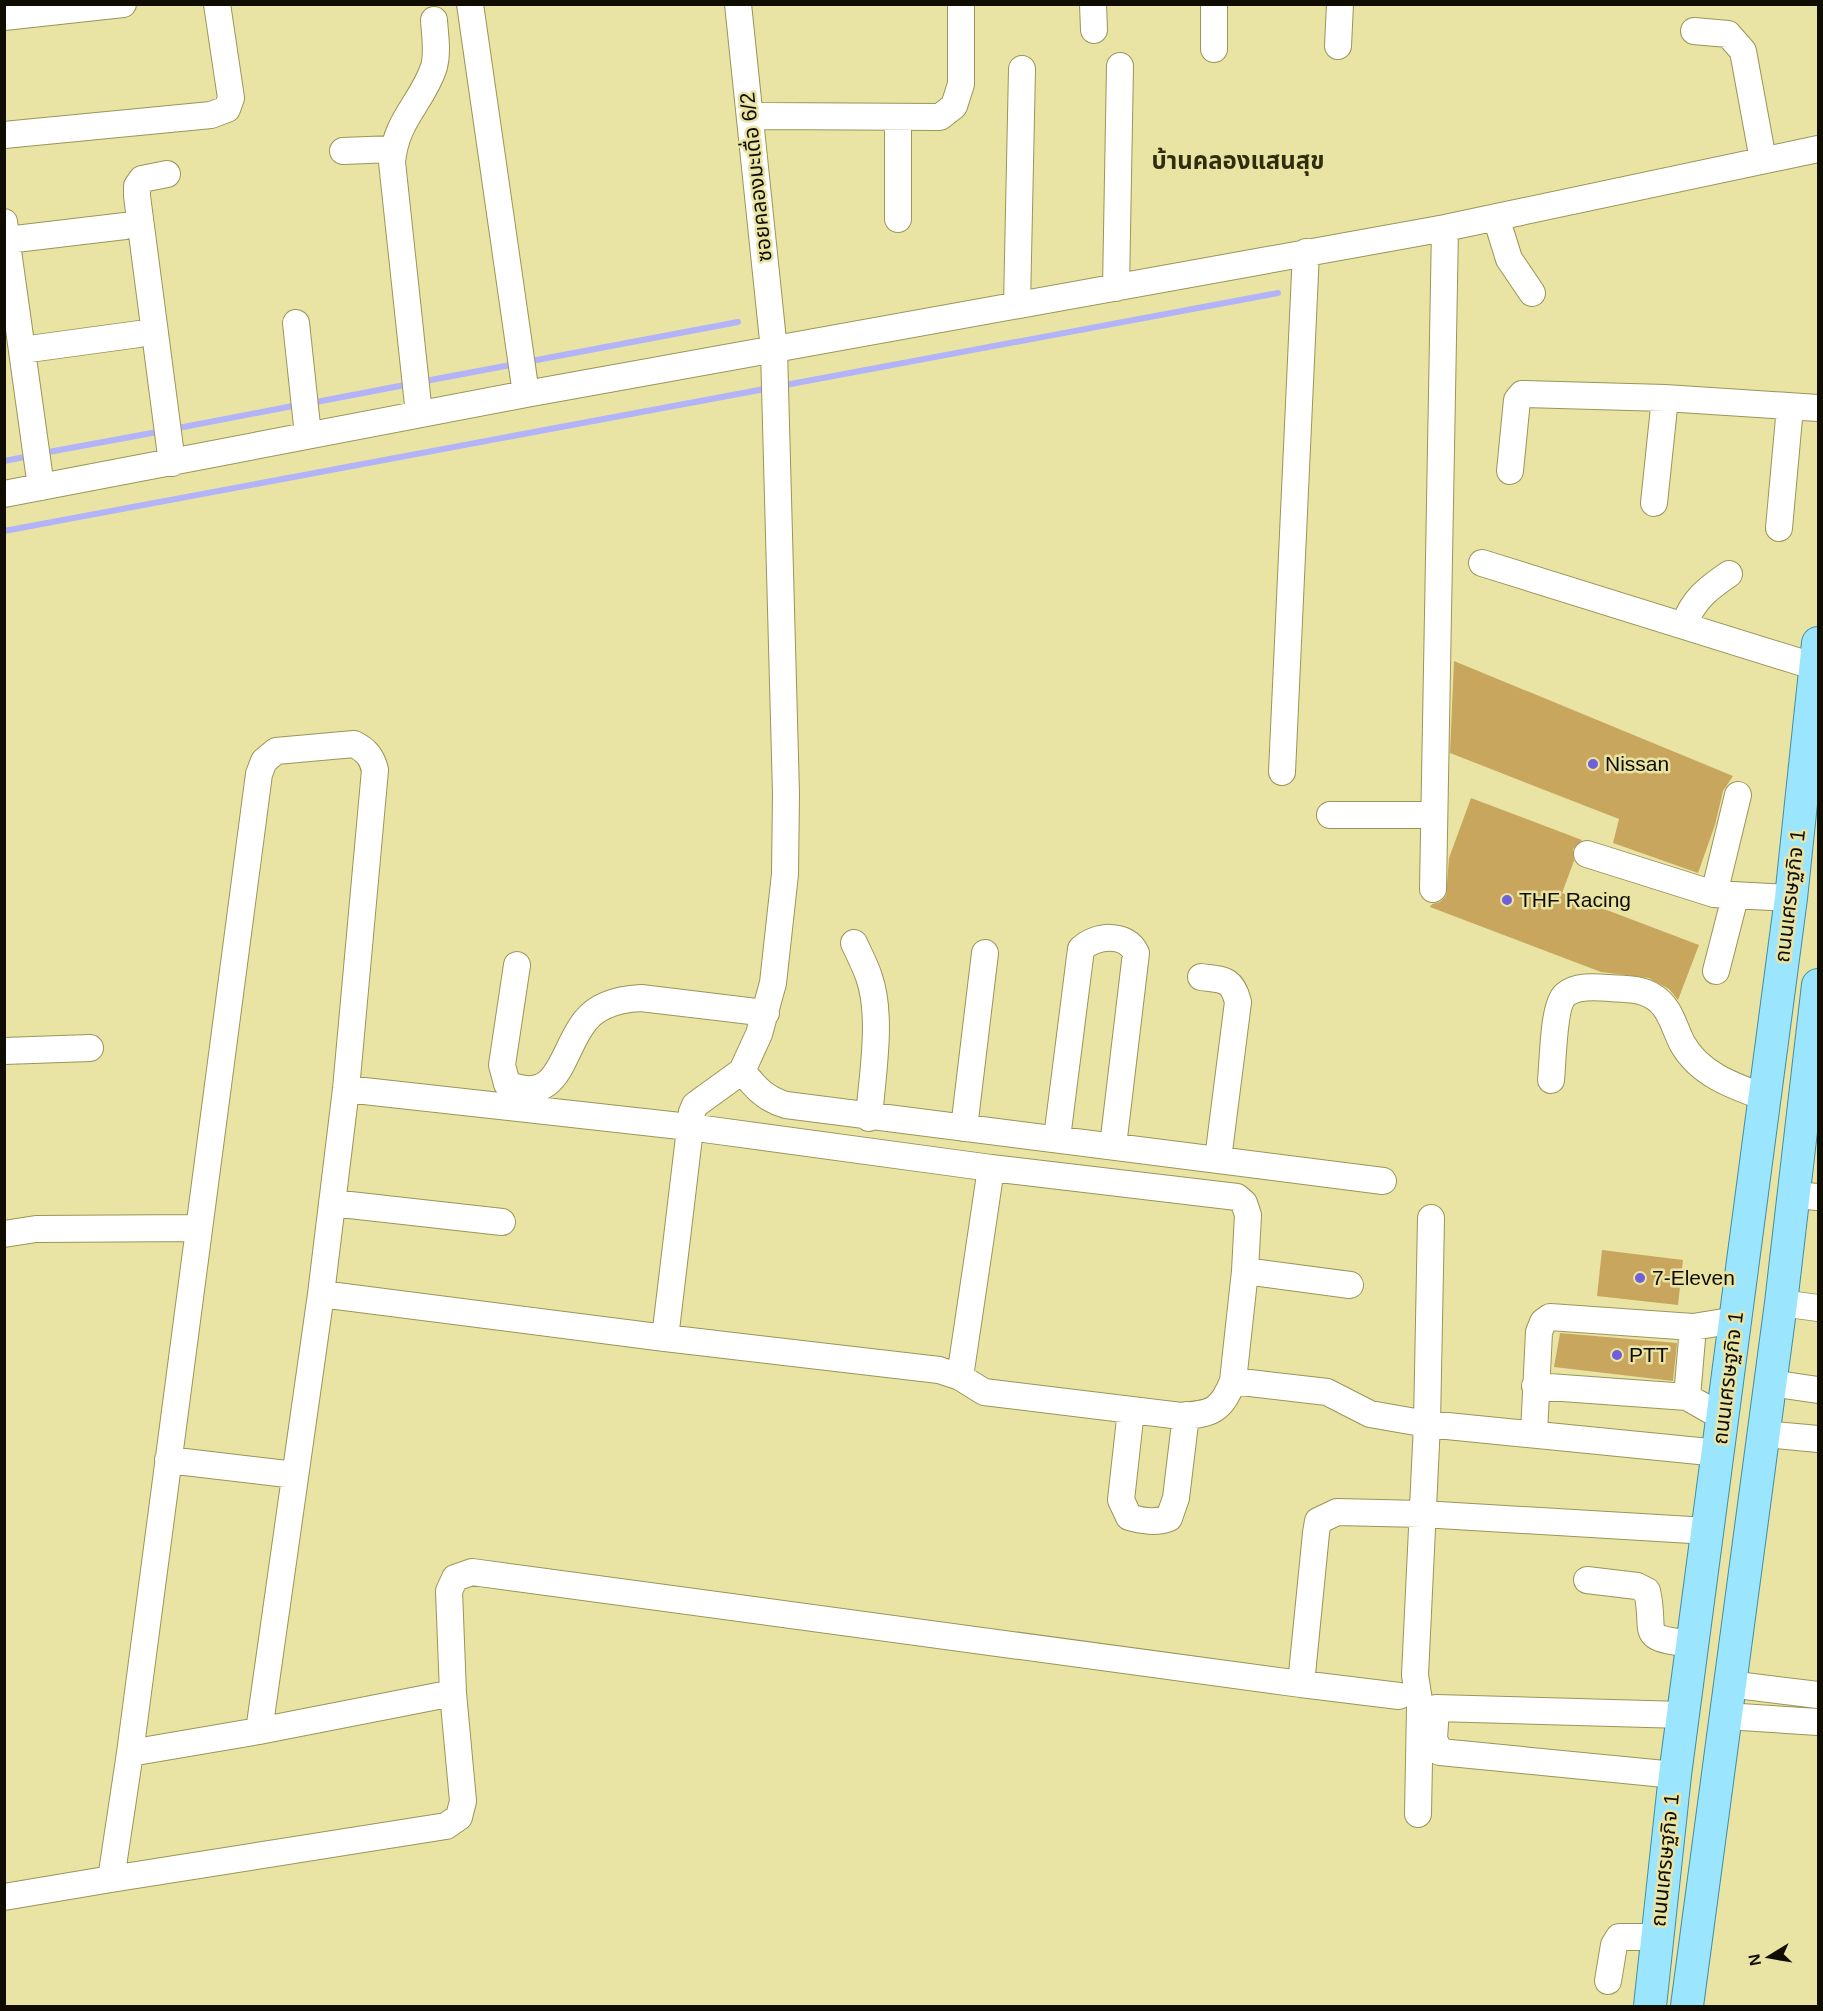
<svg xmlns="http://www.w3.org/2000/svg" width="1823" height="2011" font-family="Arial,'Noto Sans Thai',sans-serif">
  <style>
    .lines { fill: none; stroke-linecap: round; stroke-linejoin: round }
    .stream { stroke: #b3b3fa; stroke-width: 6 }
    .building { fill: #c9a65d }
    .minor-casing { stroke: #9a9558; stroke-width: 28 }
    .major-casing { stroke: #3f8ea5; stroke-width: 34 }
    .minor { stroke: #fff; stroke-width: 26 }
    .major { stroke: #9be5fe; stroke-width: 32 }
    .poi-dot { fill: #6e60da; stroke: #e9e4a4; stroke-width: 2 }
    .labels { text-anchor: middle; stroke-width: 5; stroke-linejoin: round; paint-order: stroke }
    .street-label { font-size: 21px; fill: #100d00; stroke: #e9e4a4 }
    .poi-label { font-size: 21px; fill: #100d00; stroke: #e9e4a4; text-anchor: start }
    .quarter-label { font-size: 24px; font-weight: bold; fill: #302d0c; stroke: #e9e4a4 }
  </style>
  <rect width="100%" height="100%" fill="#e9e4a4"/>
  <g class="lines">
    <!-- stream -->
    <path class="stream" d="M 526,362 L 738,322
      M 420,382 L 516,364
      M 780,386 L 1278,293
      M 311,403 L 410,384
      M 173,429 L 298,405
      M 43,453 L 163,431
      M 4,461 L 30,456
      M 4,531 L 770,388"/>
  </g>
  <!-- building -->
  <path class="building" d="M 1454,661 L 1733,776 L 1723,791 L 1715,825 L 1698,873 L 1613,843 L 1619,819 L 1450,753 Z
    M 1471,798 L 1582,840 L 1573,849 L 1574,861 L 1562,893 L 1699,945 L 1678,1000 L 1669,989 L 1649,978 L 1601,972 L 1430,907 L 1432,904 L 1440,902 L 1446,896 L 1449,858 Z
    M 1602,1250 L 1683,1260 L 1678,1305 L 1597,1296 Z
    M 1560,1333 L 1677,1343 L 1673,1381 L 1554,1367 Z"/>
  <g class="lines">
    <defs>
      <path id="minor" d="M 470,4 L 526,394
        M 1093,4 L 1094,30
        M 1214,4 L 1214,49
        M 4,17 L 123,4
        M 1694,31 L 1728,34 L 1743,51 L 1763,160
        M 1338,46 L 1340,4
        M 750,116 L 940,117 L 954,106 L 961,84 L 961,4
        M 4,135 L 211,115 L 227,109 L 231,98 L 217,4
        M 343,151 L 393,149
        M 167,174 L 142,179 L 137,186 L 137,196 L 172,463
        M 1496,217 L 1509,259 L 1532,293
        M 898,219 L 898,118
        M 4,222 L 41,487
        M 7,240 L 125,226
        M 1116,288 L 1120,66
        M 1017,305 L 1022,69
        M 296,323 L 308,435
        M 22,350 L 139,334
        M 419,414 L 392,162 C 396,119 422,103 434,67 C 438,52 435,36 434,20
        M 1510,471 L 1517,400 L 1522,394 L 1665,398 L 1818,408
        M 4,494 L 526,394 L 1445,228 L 1818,149
        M 1654,503 L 1665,398
        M 1779,528 L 1790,407
        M 1482,563 L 1816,667
        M 1684,625 C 1693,600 1707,589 1729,574
        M 1282,772 L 1306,252
        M 1330,815 L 1434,815
        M 1587,854 L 1714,894 L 1791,898
        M 1433,889 L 1445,228
        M 1714,894 L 1738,795
        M 854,943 C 859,954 865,965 869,977 C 883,1017 872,1076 869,1118
        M 517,965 L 502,1065 L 507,1084 C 561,1107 561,1049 586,1020 C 599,1004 622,999 641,998 L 766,1013
        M 1716,971 L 1735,897
        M 1201,977 C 1223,980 1232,978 1238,1002 L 1218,1159
        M 4,1051 L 90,1048
        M 742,1071 C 756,1088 765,1099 786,1105 L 1383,1181
        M 1551,1080 C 1553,1063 1553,1006 1565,995 C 1576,985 1596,987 1609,988 C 1624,989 1641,988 1654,997 C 1670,1007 1674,1027 1682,1043 C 1699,1074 1733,1086 1764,1097
        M 346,1089 L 689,1127 L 991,1168 L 960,1377
        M 964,1128 L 985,953
        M 1057,1138 L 1081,949 C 1096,935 1126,932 1136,953 L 1113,1146
        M 991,1168 L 1237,1197 L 1244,1203 L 1248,1215 L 1245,1271 L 1233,1381 L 1327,1392 L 1370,1414 L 1427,1424 L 1431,1218
        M 1794,1195 L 1818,1197
        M 332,1203 L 502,1222
        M 4,1234 L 36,1229 L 197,1228
        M 1245,1271 L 1350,1285
        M 1781,1303 L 1818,1308
        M 665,1338 L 939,1370 L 960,1377 L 984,1392 L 1181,1416 C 1212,1414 1221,1411 1233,1381
        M 1771,1383 L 1818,1390
        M 1535,1386 L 1687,1397
        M 1131,1410 L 1121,1500 L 1129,1517 C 1141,1521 1157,1523 1169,1518 L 1176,1498 L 1186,1415
        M 1724,1418 L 1687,1397 L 1693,1327 L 1736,1320
        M 1534,1433 L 1539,1332 L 1543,1322 L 1550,1317 L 1693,1327
        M 1764,1434 L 1818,1439
        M 168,1460 L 295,1475
        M 1587,1580 L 1637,1586 L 1647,1591 C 1657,1635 1635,1637 1692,1644
        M 1301,1684 L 1399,1696
        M 1729,1684 L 1818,1695
        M 1725,1716 L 1818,1722
        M 259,1731 L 453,1693 L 449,1591 L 455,1578 L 472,1572 L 1301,1684 L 1316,1533 L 1318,1521 L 1337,1512 L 1422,1514 L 1708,1531
        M 130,1753 L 259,774 L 264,761 L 276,751 L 354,744 C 366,750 372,757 375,770 L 346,1089 L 321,1294
        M 1675,1775 L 1440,1752 L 1434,1739 L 1436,1708 L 1683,1715
        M 1418,1814 L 1420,1707 L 1415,1675 L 1427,1424 L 1719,1453
        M 111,1879 L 446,1826 L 459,1817 L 463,1801 L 453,1693
        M 4,1897 L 111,1879 L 130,1753 L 259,1731 L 321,1294 L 665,1338 L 692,1112 L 695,1105 L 742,1071 L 759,1034 L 773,983 L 785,874 L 786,794 L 774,350 L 738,4
        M 1608,1981 L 1614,1945 L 1619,1937 L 1657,1937"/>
      <path id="major" d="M 1650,2006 L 1675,1775 L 1791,898 L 1818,643
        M 1687,2006 L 1781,1303 L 1818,985"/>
    </defs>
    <!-- minor casing -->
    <use href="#minor" class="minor-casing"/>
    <!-- major casing -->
    <use href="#major" class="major-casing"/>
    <!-- minor -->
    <use href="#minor" class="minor"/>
    <!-- major -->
    <use href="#major" class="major"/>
  </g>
  <!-- markers -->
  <g class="poi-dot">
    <circle cx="1593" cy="764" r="6"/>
    <circle cx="1507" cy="900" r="6"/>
    <circle cx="1640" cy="1278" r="6"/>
    <circle cx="1617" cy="1355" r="6"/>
  </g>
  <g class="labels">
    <!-- street labels -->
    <g class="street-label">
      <text transform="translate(756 177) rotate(-96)" y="7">ซอยคลองมะเดื่อ 6/2</text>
      <text transform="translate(1790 896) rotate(-83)" y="7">ถนนเศรษฐกิจ 1</text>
      <text transform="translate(1728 1378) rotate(-83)" y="7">ถนนเศรษฐกิจ 1</text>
      <text transform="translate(1665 1860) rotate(-84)" y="7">ถนนเศรษฐกิจ 1</text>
    </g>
    <!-- poi labels -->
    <g class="poi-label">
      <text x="1605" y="771">Nissan</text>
      <text x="1519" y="907">THF Racing</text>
      <text x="1652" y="1285">7-Eleven</text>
      <text x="1629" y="1362">PTT</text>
    </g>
    <!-- quarter labels -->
    <g class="quarter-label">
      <text x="1238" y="169">บ้านคลองแสนสุข</text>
    </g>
  </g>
  <!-- border -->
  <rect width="1823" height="2011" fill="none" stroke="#100d00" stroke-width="12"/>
  <!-- north arrow -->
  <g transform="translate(1769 1957) rotate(259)" stroke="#e9e4a4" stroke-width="4.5" paint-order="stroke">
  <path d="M0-4.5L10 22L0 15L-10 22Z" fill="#100d00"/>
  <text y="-9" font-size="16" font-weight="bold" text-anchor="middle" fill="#100d00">N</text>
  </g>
</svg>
